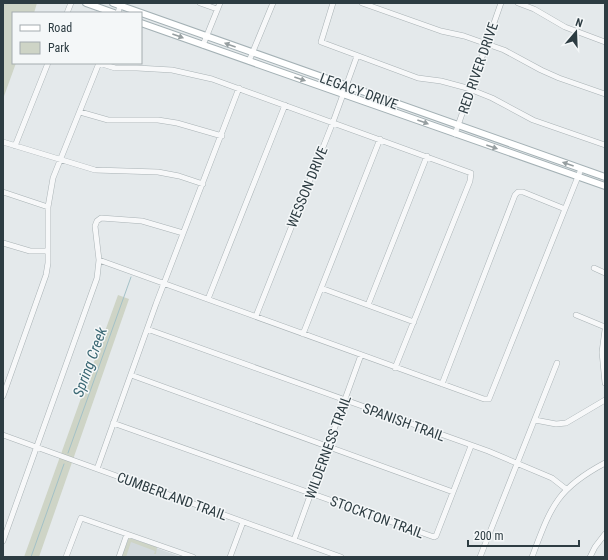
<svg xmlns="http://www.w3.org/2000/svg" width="608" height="560" font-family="'Roboto Condensed',sans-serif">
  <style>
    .built { fill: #d2d9dc }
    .green { fill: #ced4c6 }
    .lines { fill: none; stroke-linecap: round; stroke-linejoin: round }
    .stream { stroke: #a3c1c7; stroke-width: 1 }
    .minor-casing { stroke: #a9b2b5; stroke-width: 6 }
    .major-casing { stroke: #a4b1b5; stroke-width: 8 }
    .minor { stroke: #f7f8f9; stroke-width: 5 }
    .major { stroke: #fff; stroke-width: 6 }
    .oneway { fill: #969ea0 }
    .labels { text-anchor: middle; stroke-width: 3; stroke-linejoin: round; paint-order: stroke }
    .street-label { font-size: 14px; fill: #2d3c42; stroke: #f4f7f8 }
    .water-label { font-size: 15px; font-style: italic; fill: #3a6773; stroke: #f4f7f8 }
  </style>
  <rect width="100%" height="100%" fill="#e4e9eb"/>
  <!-- built -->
  <path class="built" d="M 129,538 L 181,557 L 123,557 Z"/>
  <!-- green -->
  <path class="green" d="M 3,3 L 37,3 L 34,13 L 13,13 L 13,63 L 16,63 L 3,99 Z
    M 118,295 L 129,299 L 39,557 L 24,557 Z
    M 129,538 L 157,547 L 156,554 L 154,554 L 155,551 L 131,542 L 126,557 L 121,557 Z"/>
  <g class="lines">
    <!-- stream -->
    <path class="stream" d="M 68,453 L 131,277
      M 31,557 L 64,464"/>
    <defs>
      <path id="minor" d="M 200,3 L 217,9
        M 333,3 L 321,42 L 418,78 L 441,81 L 467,88 L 492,98 L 533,120 L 605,145
        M 362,3 L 441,31 L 464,36 L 504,50 L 541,70 L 559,78 L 605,94
        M 518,3 L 534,9 L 565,27 L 605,42
        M 67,13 L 71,3
        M 118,13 L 120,5
        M 203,45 L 220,3
        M 249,61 L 273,3
        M 99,63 L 115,68 L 137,68 L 172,70 L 212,79 L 471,173 L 470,181 L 395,368
        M 80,112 L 108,120 L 158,120 L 177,123 L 222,136
        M 455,134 L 501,3
        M 3,142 L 95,170 L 158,172 L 179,176 L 203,184
        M 15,146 L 48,63
        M 3,192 L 48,207
        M 3,243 L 30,251 L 48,251
        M 99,260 L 484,399 L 489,399 L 581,169
        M 594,268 L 605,273
        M 321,288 L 414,322
        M 208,299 L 285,105
        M 368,305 L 427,156
        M 576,315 L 605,327
        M 256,316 L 333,122 L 357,56
        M 147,329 L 488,451 L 552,478 L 566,489
        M 605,330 L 602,352 L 605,383
        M 303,334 L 380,139
        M 131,375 L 453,492
        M 442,384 L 515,195 L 518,192 L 523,192 L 565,209
        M 3,396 L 46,275 L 48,263 L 48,207 L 53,178 L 99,63
        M 535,420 L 556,424 L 566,423 L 605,400
        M 113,423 L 434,537 L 436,536 L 471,446
        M 3,435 L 341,557
        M 97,469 L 156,304 L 239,88
        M 294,540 L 361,355
        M 3,541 L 97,278 L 99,260 L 95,226 L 97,221 L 101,218 L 142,221 L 183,233
        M 66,557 L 79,523 L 81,518 L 193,557
        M 119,557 L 127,534
        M 230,557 L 243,522
        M 480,557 L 557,363
        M 532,557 C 551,507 556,489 605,463
        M 590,557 L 595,547 L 605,534"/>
      <path id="major" d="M 86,3 L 114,13
        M 113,3 L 605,177
        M 141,23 L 605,186"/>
    </defs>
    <!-- minor casing -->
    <use href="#minor" class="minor-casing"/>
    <!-- major casing -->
    <use href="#major" class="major-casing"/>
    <!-- minor -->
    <use href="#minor" class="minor"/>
    <!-- major -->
    <use href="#major" class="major"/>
  </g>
  <!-- one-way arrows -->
  <defs><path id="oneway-solid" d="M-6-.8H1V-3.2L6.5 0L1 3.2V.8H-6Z"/></defs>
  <g class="oneway">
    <use href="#oneway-solid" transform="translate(178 36) rotate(20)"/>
    <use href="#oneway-solid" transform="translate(230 45) rotate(-160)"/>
    <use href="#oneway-solid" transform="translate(300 79) rotate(19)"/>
    <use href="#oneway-solid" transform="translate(423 122) rotate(20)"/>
    <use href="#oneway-solid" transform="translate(492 147) rotate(19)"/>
    <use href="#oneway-solid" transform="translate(568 164) rotate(-161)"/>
  </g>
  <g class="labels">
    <!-- street labels -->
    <g class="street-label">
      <text transform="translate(478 68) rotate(-71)" y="5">RED RIVER DRIVE</text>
      <text transform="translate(359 91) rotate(20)" y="5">LEGACY DRIVE</text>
      <text transform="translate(307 187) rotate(-68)" y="5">WESSON DRIVE</text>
      <text transform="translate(404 422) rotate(20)" y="5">SPANISH TRAIL</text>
      <text transform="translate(328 447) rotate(-70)" y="5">WILDERNESS TRAIL</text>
      <text transform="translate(172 496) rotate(20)" y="5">CUMBERLAND TRAIL</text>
      <text transform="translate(377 517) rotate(20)" y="5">STOCKTON TRAIL</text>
    </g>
    <!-- water labels -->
    <g class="water-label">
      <text transform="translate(90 362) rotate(-70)" y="5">Spring Creek</text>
    </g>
  </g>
  <!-- border -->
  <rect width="608" height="560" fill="none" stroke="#2d3c42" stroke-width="8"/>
  <!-- legend -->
  <rect x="12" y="12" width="130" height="52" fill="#f4f7f8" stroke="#a4acaf"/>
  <rect x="20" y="25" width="20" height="6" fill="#ffffff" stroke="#a4acaf"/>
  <text x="48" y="32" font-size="12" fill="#2d3c42">Road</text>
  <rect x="20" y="42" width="20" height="12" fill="#ced4c6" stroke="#a4acaf"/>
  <text x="48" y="52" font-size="12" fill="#2d3c42">Park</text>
  <!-- north arrow -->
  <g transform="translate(576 32) rotate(19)" stroke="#f4f7f8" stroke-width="3" paint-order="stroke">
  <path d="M0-3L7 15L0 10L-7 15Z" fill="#2d3c42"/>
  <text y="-6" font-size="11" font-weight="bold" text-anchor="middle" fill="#2d3c42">N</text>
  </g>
  <!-- scale -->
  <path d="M468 540v6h111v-6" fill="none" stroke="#2d3c42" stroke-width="2"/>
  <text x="474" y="540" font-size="12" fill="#2d3c42" stroke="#f4f7f8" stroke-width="3" paint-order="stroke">200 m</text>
</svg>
